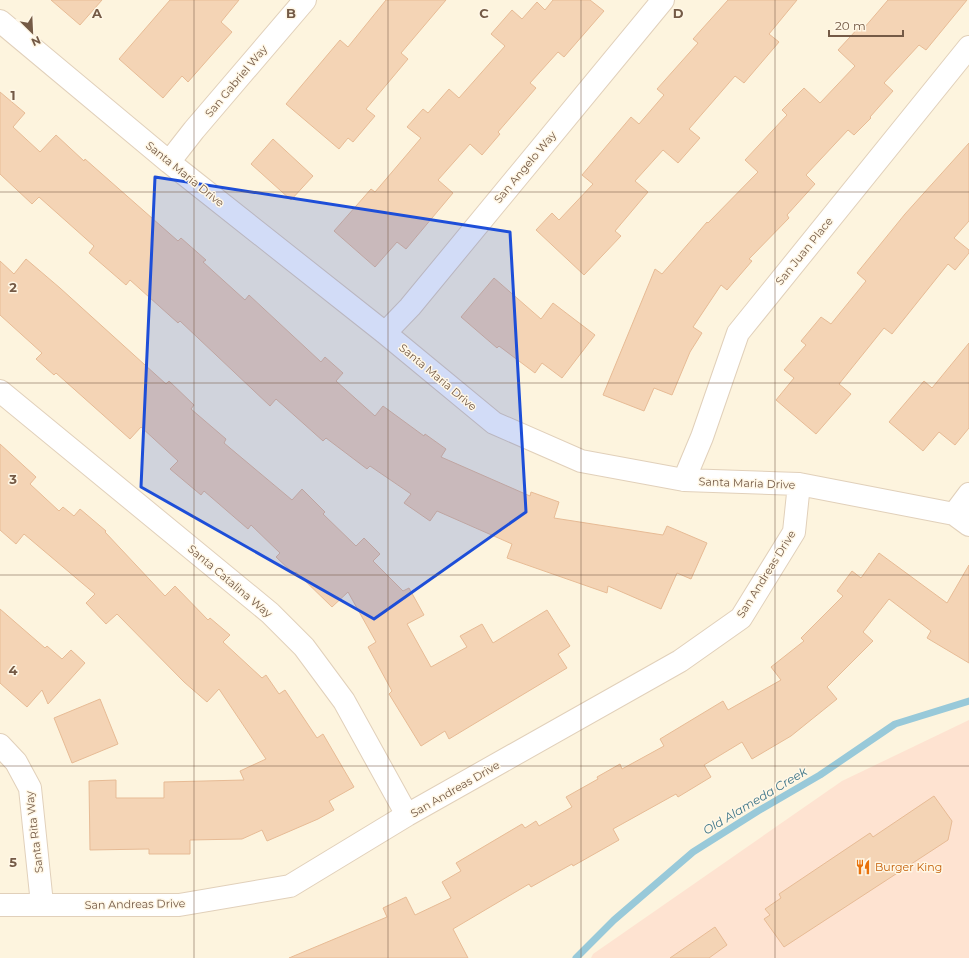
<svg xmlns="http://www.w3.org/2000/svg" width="969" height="958" font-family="Montserrat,sans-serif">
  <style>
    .commercial { fill: #fee3d1 }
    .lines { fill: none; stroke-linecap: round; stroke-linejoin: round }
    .stream { stroke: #98c9d9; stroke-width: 7 }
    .building { fill: #f4d4b5; stroke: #e7bb95 }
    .street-casing { stroke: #e1d0ba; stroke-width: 24 }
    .street { stroke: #fff; stroke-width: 22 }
    .marked { fill: #1d4ed8; fill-opacity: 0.2; stroke: #1d4ed8; stroke-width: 3; stroke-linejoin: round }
    .grid { fill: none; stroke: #745a46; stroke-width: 1; stroke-opacity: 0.55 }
    .labels { text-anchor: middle; stroke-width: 3; stroke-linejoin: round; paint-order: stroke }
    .street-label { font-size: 11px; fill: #745a46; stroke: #fff7e6 }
    .food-label { font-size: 11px; fill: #c56008; stroke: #fff7e6; text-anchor: start }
    .water-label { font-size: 12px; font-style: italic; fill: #3f7689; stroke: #fff7e6 }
    .grid-label { font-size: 13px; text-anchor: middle; font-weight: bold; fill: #745a46; stroke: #fff7e6; stroke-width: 3; stroke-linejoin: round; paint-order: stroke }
  </style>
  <rect width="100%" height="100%" fill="#fdf4de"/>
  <!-- commercial -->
  <path class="commercial" d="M 969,720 L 969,958 L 591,958 L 593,954 L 842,781 Z"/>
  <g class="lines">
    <!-- stream -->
    <path class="stream" d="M 576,958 L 614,920 L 693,852 L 758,811 L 820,775 L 895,724 L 969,701"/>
  </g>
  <!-- building -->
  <path class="building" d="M 51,0 L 102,0 L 80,25 Z
    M 170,0 L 239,0 L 221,22 L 232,32 L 188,82 L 182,76 L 163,98 L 119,59 Z
    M 386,0 L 446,0 L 401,53 L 408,59 L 366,109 L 375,116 L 353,142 L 348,138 L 339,149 L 286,104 L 340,40 L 348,47 Z
    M 553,0 L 590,0 L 604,11 L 564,57 L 558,52 L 530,83 L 536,88 L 498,132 L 500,134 L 482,155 L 470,144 L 438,180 L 453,193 L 406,249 L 397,242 L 375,267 L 334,231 L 371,189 L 375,192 L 421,138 L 407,127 L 423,109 L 428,113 L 449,89 L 459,98 L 505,46 L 491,34 L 512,10 L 522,19 L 537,2 L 545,10 Z
    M 728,0 L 797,0 L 769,34 L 779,42 L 744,83 L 735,76 L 689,129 L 700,138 L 678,163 L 663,150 L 635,181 L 648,192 L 615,231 L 621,236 L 584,275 L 536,230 L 552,213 L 559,220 L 593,184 L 582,175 L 631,117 L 639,124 L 664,95 L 657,89 L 698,43 L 693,39 Z
    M 888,0 L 967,0 L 926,50 L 919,45 L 884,83 L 893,91 L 870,117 L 871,118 L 854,135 L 848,130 L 806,175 L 815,184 L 787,215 L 789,218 L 749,259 L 752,261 L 727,290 L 721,285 L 693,327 L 702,333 L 690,352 L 672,395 L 654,388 L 644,411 L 603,395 L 655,269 L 662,274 L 707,222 L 708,223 L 758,172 L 745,160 L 787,115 L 782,110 L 804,88 L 820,103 L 855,66 L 838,50 L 861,25 L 864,28 Z
    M 0,92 L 25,113 L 13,127 L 40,152 L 56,135 L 84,161 L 85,159 L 178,241 L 181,238 L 206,260 L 203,262 L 245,300 L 249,295 L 321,362 L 325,357 L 343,373 L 336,381 L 375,416 L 383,406 L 424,436 L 425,434 L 446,449 L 441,457 L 530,496 L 531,492 L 559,502 L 554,518 L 663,535 L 667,526 L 707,543 L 691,579 L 677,573 L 661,609 L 608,586 L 607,593 L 507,558 L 512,544 L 437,511 L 430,521 L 404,503 L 411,494 L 370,466 L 367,469 L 326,438 L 323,441 L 276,399 L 270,406 L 180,321 L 178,323 L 130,280 L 126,285 L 89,253 L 94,246 L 39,197 L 32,204 L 0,174 Z
    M 273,139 L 313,176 L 291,200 L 251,164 Z
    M 969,143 L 969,221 L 954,238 L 969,250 L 969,253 L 955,270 L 948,264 L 892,334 L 884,328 L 839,384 L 851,394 L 816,434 L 776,400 L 794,378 L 784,370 L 806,345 L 801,341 L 821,317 L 831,324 L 866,281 L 857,273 L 905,214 Z
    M 26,259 L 60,288 L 166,384 L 169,381 L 194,405 L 191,409 L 226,439 L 224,443 L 292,500 L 302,489 L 325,512 L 323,514 L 356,546 L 364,538 L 380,554 L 373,561 L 403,591 L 409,588 L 424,615 L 407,624 L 431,667 L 467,647 L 460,636 L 482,624 L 493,643 L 547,610 L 570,646 L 558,654 L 567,668 L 449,739 L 445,731 L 421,746 L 389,694 L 392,691 L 368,647 L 376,642 L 348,592 L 332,607 L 296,572 L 294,574 L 276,557 L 280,553 L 251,525 L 248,529 L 204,491 L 201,495 L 170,469 L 178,461 L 141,427 L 130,439 L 56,373 L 54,375 L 36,359 L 42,353 L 0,315 L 0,261 L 14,274 Z
    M 494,278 L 541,319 L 553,303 L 595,335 L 562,378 L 542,363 L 535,373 L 499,346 L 497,348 L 461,317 Z
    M 969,343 L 969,428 L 955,445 L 939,432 L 923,451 L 889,422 L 924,381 L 932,388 Z
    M 0,444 L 36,477 L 30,484 L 59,511 L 63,507 L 74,516 L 80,509 L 106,531 L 105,532 L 165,596 L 175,586 L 208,620 L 210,618 L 230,635 L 223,642 L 262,678 L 266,675 L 279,694 L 285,690 L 317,738 L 323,734 L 354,787 L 329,801 L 334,810 L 318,819 L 267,841 L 262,830 L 242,839 L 190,840 L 190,854 L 149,854 L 149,849 L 90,850 L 89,781 L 116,780 L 116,798 L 164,798 L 164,782 L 244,780 L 240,771 L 266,759 L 219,689 L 207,702 L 184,682 L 117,614 L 106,624 L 86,603 L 95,594 L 24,534 L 16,544 L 0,530 Z
    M 879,553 L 947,603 L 969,565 L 969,663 L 927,638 L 931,631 L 889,599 L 863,632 L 873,641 L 827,687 L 837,699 L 791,736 L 752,759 L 742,742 L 704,765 L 711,777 L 678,797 L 676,794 L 613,829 L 619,840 L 573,866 L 572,864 L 531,887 L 529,884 L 453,929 L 468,958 L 289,958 L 387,917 L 383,908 L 406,897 L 415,915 L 451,898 L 442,882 L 461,871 L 456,863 L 522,824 L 525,828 L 536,821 L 539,826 L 572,807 L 566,797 L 598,779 L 597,777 L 620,764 L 622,769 L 664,746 L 660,739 L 723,701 L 728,710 L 781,680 L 771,667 L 804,641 L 801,638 L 843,596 L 837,591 L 852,571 L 861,578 Z
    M 0,609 L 45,648 L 47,646 L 62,659 L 71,650 L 85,663 L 48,704 L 42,690 L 27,707 L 0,683 Z
    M 100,699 L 118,744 L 72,763 L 54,718 Z
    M 934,796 L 952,821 L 948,840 L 784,947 L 764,919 L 770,915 L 765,909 L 781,898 L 779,894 L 870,833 L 873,837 Z
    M 715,927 L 727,945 L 709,958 L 670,958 Z"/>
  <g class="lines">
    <defs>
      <path id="street" d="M 0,21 L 169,162 L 385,333 L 494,423 L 581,461 L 684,480 L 799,484 L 954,514 L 969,525
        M 169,162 L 194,130 L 305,0
        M 385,333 L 410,307 L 663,0
        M 0,391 L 270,613 L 304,647 L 344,701 L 407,815
        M 684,480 L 702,437 L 738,333 L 969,47
        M 954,514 L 969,494
        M 0,745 L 16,762 L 30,788 L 42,904
        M 0,905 L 179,905 L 290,886 L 407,815 L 680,661 L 741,618 L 794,532 L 799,484"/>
    </defs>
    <!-- street casing -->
    <use href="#street" class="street-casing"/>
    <!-- street -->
    <use href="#street" class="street"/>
  </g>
  <!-- marked area -->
  <path class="marked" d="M 155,177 L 510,232 L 526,512 L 374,619 L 141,487 Z"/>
  <!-- grid -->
  <path class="grid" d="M 194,0 L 194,958M 388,0 L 388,958M 581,0 L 581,958M 775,0 L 775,958M 0,192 L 969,192M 0,383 L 969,383M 0,575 L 969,575M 0,766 L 969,766"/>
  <!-- icons -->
  <defs>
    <symbol id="restaurant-bare" viewBox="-9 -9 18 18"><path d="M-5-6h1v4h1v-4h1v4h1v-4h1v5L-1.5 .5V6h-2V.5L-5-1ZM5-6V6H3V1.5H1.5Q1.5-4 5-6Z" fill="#e8710a" stroke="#fff7e6" stroke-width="2.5" paint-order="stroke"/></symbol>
  </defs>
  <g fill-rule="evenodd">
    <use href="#restaurant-bare" x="852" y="856" width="22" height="22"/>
  </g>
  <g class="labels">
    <!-- street labels -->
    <g class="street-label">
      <text transform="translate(236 81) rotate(-50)" y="4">San Gabriel Way</text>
      <text transform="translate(525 167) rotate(-50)" y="4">San Angelo Way</text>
      <text transform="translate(185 174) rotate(39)" y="4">Santa Maria Drive</text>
      <text transform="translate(804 251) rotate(-51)" y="4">San Juan Place</text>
      <text transform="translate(438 377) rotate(40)" y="4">Santa Maria Drive</text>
      <text transform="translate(747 483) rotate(2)" y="4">Santa Maria Drive</text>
      <text transform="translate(766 574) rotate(-58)" y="4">San Andreas Drive</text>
      <text transform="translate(230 581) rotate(40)" y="4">Santa Catalina Way</text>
      <text transform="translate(455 789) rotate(-30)" y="4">San Andreas Drive</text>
      <text transform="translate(34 832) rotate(-97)" y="4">Santa Rita Way</text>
      <text transform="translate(135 904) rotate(-1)" y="4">San Andreas Drive</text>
    </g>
    <!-- food labels -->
    <g class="food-label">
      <text x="875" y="871">Burger King</text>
    </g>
    <!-- water labels -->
    <g class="water-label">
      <text transform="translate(755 801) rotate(-31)" y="4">Old Alameda Creek</text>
    </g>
  </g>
  <g class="grid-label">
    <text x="97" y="18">A</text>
    <text x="291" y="18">B</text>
    <text x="484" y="18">C</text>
    <text x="678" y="18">D</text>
    <text x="13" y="100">1</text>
    <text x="13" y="292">2</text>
    <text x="13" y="484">3</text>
    <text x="13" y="675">4</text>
    <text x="13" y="867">5</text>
  </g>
  <!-- north arrow -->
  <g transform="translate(32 32) rotate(156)" stroke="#fff7e6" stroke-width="3" paint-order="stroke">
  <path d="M0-3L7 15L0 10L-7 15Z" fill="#745a46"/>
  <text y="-6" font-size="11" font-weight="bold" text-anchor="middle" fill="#745a46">N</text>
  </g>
  <!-- scale -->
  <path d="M829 30v6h74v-6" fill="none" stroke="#745a46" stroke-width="2"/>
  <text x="835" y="30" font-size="12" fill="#745a46" stroke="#fff7e6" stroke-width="3" paint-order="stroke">20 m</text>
</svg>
